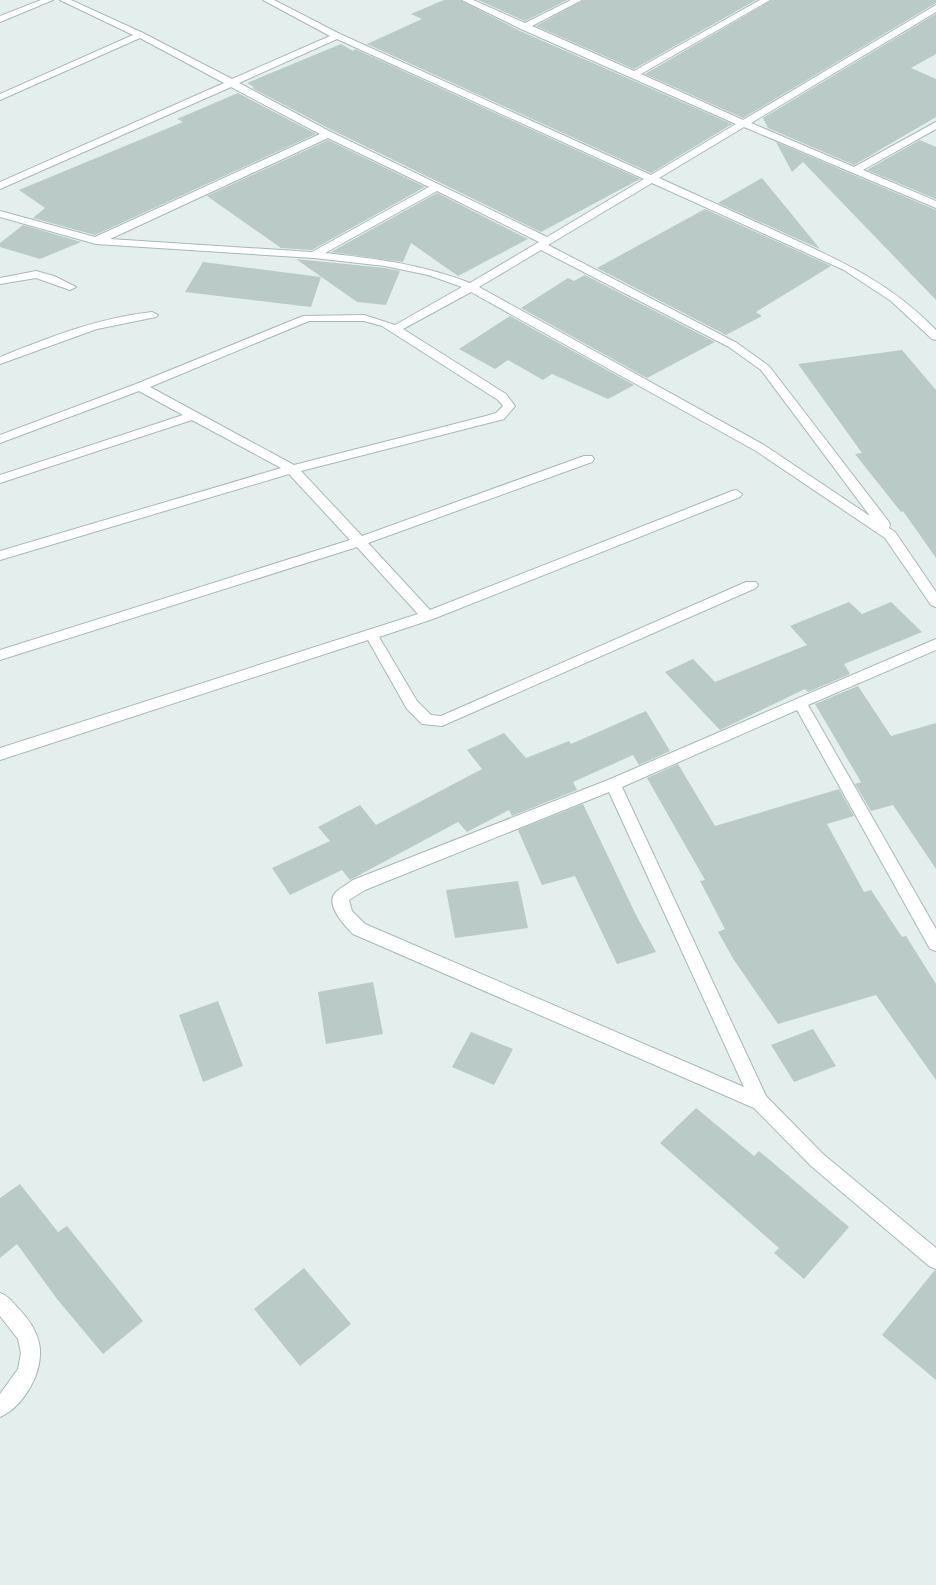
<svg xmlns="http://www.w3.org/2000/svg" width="936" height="1585" font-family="Quicksand,sans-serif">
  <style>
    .building { fill: #b9cac7 }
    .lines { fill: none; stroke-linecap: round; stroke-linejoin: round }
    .minor-casing { stroke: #a6b8b7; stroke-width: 2 }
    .minor { fill: #fff; fill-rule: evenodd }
  </style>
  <rect width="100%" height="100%" fill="#e4efed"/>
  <!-- building -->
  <path class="building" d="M 444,0 L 460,0 L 520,31 L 732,124 L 651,173 L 367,44 L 422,19 L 411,14 Z
    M 478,0 L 567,0 L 525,21 Z
    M 584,0 L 756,0 L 634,69 L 536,26 Z
    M 772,0 L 936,0 L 936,3 L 743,118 L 645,74 Z
    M 936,14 L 936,54 L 911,68 L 936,79 L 936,117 L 854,165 L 768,128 L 763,118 Z
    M 341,44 L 353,51 L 355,49 L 640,179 L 541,232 L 332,130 L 252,88 L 254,87 L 247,83 Z
    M 238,93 L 316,134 L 95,235 L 33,218 L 45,208 L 19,190 L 183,122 L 177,119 Z
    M 328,140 L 425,187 L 312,250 L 281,248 L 207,196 Z
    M 920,140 L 936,147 L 936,199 L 867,170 Z
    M 776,142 L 936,210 L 936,300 L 803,162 L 792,172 Z
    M 762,178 L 820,249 L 718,203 Z
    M 437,193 L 528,239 L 458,276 L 411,243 L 403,262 L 331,252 Z
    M 705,209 L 831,266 L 756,312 L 762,316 L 726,335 L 597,268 Z
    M 23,225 L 81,242 L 40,259 L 0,247 L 0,243 Z
    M 296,259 L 385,268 L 400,271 L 386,305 L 357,302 Z
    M 203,262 L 321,277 L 311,307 L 185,292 Z
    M 585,275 L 715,342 L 647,378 L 521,308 L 568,278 L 574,281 Z
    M 510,316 L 634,385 L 608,399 L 552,374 L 543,380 L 508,360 L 495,369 L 459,349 Z
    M 902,350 L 936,390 L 936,558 L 903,511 L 901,512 L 855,454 L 862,453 L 798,364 Z
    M 849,602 L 862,614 L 891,602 L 922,632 L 844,664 L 850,674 L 808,692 L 805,689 L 720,730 L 665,672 L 693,659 L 715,682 L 807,645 L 790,626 Z
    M 858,686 L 891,736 L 936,723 L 936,869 L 893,805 L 871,811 L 855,784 L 861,782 L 815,704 Z
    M 646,711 L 670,751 L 639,765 L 633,755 L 573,782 L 577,790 L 512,816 L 509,810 L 467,832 L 458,822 L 350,880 L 342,870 L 290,895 L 272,868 L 330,841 L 318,827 L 360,805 L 376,825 L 482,769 L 467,750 L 504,733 L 526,758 L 569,741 L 571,744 Z
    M 678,764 L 715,826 L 839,789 L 854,816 L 827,824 L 864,892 L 871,890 L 902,937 L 906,936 L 936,984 L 936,1080 L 876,995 L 778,1024 L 734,960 L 718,932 L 725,929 L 700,881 L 705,880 L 647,778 Z
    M 583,804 L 636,915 L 656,952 L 617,964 L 575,876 L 542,885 L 518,830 Z
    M 518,881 L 528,928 L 455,938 L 446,890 Z
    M 373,982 L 383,1034 L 326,1044 L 318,992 Z
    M 218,1001 L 243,1066 L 203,1082 L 179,1015 Z
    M 813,1029 L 836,1066 L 794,1082 L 771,1045 Z
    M 471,1032 L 513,1049 L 494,1085 L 452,1067 Z
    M 696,1108 L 754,1156 L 759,1151 L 849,1227 L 804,1279 L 774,1253 L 779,1248 L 660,1143 Z
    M 20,1184 L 58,1232 L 67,1226 L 143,1321 L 103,1354 L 57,1299 L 17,1244 L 0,1258 L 0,1198 Z
    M 304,1268 L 351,1324 L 300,1366 L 254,1309 Z
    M 935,1270 L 936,1271 L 936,1380 L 882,1335 Z"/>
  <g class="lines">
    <defs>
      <path id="minor" d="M 41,0 L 53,0 L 0,22 L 0,16 Z
        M 60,0 L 71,0 L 143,33 L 232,79 L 330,36 L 263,0 L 274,0 L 340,34 L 651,175 L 736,124 L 521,29 L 462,0 L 473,0 L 525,23 L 571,0 L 582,0 L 532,26 L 634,71 L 760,0 L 770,0 L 641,74 L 743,120 L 936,5 L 936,12 L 751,123 L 854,167 L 936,122 L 936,129 L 863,170 L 936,201 L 936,208 L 744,127 L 659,178 C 699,196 738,214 778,232 C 837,259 890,282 936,330 L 936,340 L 932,339 L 891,301 L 844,270 L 652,183 L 548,245 L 737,343 L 769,366 L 889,522 L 890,525 L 889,528 L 895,532 L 936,592 L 936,607 L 931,605 L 885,538 L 756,451 L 471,292 L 403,329 L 506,394 L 515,406 L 504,419 L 301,471 L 362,536 L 584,456 L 592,456 L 594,459 L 592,462 L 368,543 L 430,610 L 732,491 L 736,490 L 742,494 L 740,497 L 433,619 L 379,637 L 417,701 L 431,715 L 441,716 L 746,582 L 756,582 L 758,585 L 756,588 L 442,726 L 422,724 L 407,709 L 368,640 L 0,760 L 0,748 L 418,614 L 357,547 L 0,660 L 0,650 L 350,540 L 289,474 L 0,560 L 0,551 L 281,468 L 192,420 L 0,483 L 0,475 L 183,415 L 139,391 L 0,443 L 0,435 L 136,384 L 303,316 L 364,315 L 395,325 L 462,287 L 428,275 L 385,266 L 314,258 L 96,244 L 0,217 L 0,211 L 95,237 L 320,134 L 231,87 L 0,189 L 0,182 L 224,83 L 140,38 L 0,100 L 0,94 L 133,35 ZM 337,39 L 644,179 L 547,237 L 331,132 L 239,83 ZM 328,138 L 429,187 L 312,252 L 110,239 ZM 437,191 L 539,242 L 470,283 C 421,264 377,259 325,253 ZM 541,250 L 729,347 L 761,370 L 870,516 L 764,445 L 479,287 ZM 309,321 L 364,321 L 382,326 L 498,400 L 503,406 L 496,413 L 486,416 L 294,465 L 150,387 Z
        M 36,271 L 54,276 L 76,287 L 70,290 L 36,278 L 0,284 L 0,278 Z
        M 152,312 L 158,315 L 156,317 L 97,329 L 0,364 L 0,357 C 50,337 98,318 152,312 Z
        M 936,639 L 936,650 L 808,705 L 936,929 L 936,951 L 930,949 L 797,710 L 622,787 L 766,1096 L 823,1154 L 936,1248 L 936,1269 L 929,1266 L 811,1166 L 754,1108 L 353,934 C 345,926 324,904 336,892 C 341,887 348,884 353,880 L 608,780 ZM 609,792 L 744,1087 L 365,924 L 352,911 L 349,900 L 365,890 Z
        M 0,1293 C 8,1296 12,1301 17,1307 C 27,1317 36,1329 39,1343 C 45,1370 24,1407 0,1417 L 0,1394 L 18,1369 L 21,1353 L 18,1339 L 0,1316 Z"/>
    </defs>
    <!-- minor casing -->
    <use href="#minor" class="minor-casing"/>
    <!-- minor -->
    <use href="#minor" class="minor"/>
  </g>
</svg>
